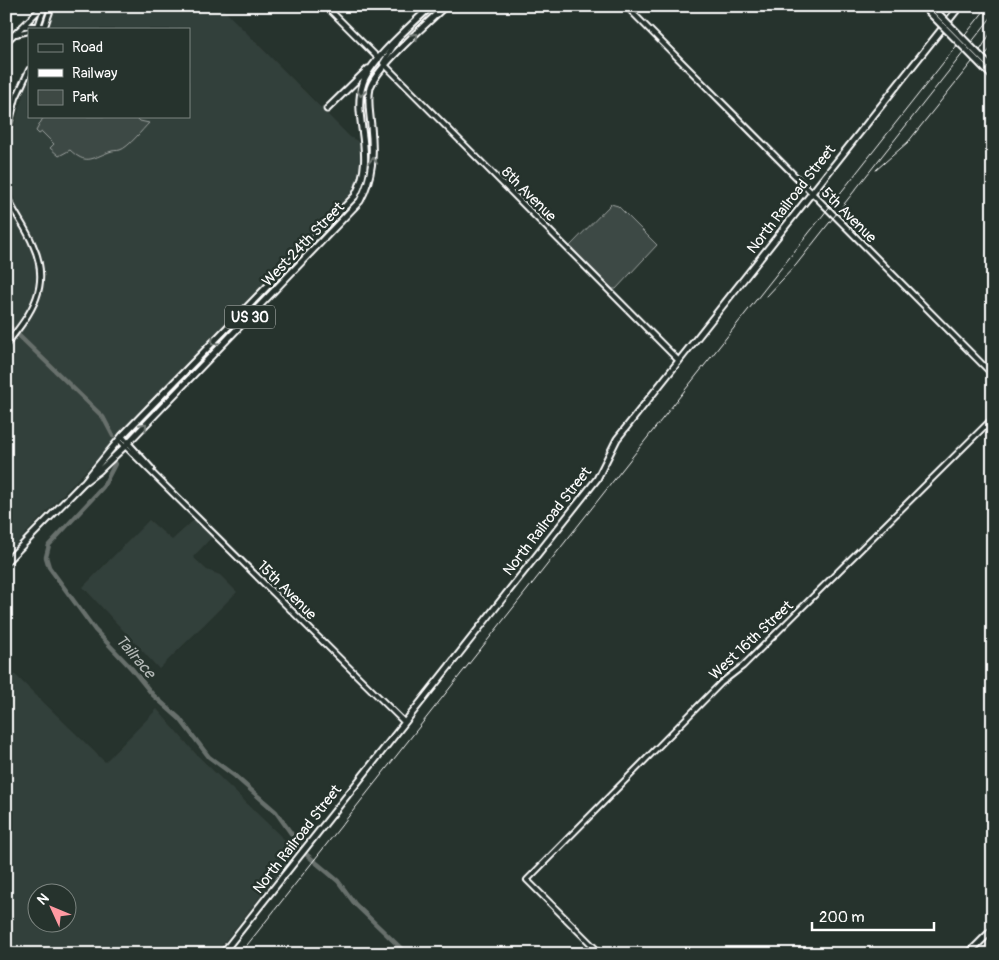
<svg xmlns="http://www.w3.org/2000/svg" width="999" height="960" font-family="Pangolin,sans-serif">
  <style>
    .built { fill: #333f3a; fill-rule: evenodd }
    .green { fill: #3e4944; stroke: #9ea4a2 }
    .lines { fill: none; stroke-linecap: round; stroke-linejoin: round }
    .canal { stroke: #67706c; stroke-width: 4.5 }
    .minor-casing { stroke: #fff; stroke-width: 8 }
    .major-casing { stroke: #fff; stroke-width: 9 }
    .minor { stroke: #26332d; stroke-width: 4 }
    .major { stroke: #26332d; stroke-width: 5 }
    .rail { stroke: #fff; stroke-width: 1 }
    .major-bridge-casing { stroke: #fff; stroke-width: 9; stroke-linecap: butt }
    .major-bridge { stroke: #26332d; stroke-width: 5 }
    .oneway { stroke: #727a76 }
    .labels { text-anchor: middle; stroke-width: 5; stroke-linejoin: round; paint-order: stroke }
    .shield { fill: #26332d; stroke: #bec2c0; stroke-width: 1 }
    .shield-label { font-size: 14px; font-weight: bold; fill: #fff }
    .street-label { font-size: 15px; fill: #fff; stroke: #26332d }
    .water-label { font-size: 16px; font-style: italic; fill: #b3b8b6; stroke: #26332d }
  </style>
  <rect width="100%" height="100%" fill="#26332d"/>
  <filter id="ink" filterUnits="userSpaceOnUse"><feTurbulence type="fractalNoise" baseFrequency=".02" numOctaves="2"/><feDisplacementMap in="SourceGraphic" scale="10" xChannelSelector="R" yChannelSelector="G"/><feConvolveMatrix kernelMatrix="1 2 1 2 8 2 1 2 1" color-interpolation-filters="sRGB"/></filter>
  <g filter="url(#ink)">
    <!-- built -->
    <path class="built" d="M 55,6 L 220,6 L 350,137 L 363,144 L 365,167 L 355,196 L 231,319 L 6,554 L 6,210 L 15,201 L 9,186 L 6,163 L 10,140 L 25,88 L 29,82 L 29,116 L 189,116 L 189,29 L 48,29 Z
      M 195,519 L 213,536 L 193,557 L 207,570 L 220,575 L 237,592 L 159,669 L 83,587 L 149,520 L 172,540 Z
      M 6,666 L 105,762 L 157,709 L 196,754 L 296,851 L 215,954 L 6,954 ZM 38,892 L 68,892 L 68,922 L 38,922 Z"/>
    <!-- green -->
    <path class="green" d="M 44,116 L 135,116 L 140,121 L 149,123 C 143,129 128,148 120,150 C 117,151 113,150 109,152 C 91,159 86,165 70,150 L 59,156 L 50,148 L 54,144 L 42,132 L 39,134 L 36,131 Z
      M 611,204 L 618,206 L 657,245 L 616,289 L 613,289 L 569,247 Z"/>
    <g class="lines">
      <!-- canal -->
      <path class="canal" d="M 6,323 L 103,417 L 113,436
        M 115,464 L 103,487 L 49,545 L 46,557 L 49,567 L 95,630 L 132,669 L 153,695 L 180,719 L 209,757 L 235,776 L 276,812 L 300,846
        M 307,855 L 338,881 L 355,904 L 407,954"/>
      <defs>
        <path id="minor" d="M 326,6 L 379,59
          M 626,6 L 993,375
          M 23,26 L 43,6
          M 37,29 L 45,6
          M 44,29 L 52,6
          M 16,34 L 29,31
          M 398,39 L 383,63 L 679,361
          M 6,42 L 23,26 L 45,26
          M 6,136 L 16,98 L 29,70
          M 6,194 C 13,212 26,227 33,245 C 52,287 31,313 6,345
          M 122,436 L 152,469
          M 119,440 L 404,722
          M 601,954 L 527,880 L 721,683 L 743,666 L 993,418"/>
        <path id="major" d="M 327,109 L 368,69
          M 85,481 L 122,436 L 355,196 C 378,152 351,120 363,83 C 370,60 413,24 431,6
          M 6,562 L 83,483 L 99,471 L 125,446 L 360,201 C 373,176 374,154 371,126 C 370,114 367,101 370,88 C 377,66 427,24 445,6
          M 222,954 L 597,479 L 617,439 L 960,6
          M 968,954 L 993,929"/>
      </defs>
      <!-- minor casing -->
      <use href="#minor" class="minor-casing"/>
      <!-- major casing -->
      <use href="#major" class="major-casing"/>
      <!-- minor -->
      <use href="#minor" class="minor"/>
      <!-- major -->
      <use href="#major" class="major"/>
      <!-- rail -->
      <path class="rail" d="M 979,62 L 993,46
        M 876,170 L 908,142 L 976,57 L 993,29
        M 767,296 L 796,265 L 993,15
        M 240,954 L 988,6"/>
      <defs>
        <path id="major-bridge" d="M 923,6 L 993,77
          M 931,6 L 993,69"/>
      </defs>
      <!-- major-bridge casing -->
      <use href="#major-bridge" class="major-bridge-casing"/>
      <!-- major-bridge -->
      <use href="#major-bridge" class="major-bridge"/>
    </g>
    <!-- one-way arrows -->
    <defs><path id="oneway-chevron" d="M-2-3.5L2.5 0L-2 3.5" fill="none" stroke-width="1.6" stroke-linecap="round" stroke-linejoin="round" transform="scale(1.25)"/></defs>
    <g class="oneway">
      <use href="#oneway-chevron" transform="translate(415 36) rotate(-45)"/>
      <use href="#oneway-chevron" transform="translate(361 93) rotate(96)"/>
      <use href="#oneway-chevron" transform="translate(373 161) rotate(-86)"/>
      <use href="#oneway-chevron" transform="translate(214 342) rotate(134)"/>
      <use href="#oneway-chevron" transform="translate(144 426) rotate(-46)"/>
    </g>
  </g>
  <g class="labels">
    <!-- shield labels -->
    <rect class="shield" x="225" y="305.5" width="50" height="23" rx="4"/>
    <g class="shield-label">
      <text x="250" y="322">US 30</text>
    </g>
    <!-- street labels -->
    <g class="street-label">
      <text transform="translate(529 194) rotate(45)" y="5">8th Avenue</text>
      <text transform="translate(791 199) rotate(-52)" y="5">North Railroad Street</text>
      <text transform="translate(849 215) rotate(45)" y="5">5th Avenue</text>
      <text transform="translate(303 244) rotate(-46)" y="5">West 24th Street</text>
      <text transform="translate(547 521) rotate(-52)" y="5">North Railroad Street</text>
      <text transform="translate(287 590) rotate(45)" y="5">15th Avenue</text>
      <text transform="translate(751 640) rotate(-43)" y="5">West 16th Street</text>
      <text transform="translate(297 839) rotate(-52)" y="5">North Railroad Street</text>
    </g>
    <!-- water labels -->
    <g class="water-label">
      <text transform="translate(136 656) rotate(49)" y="6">Tailrace</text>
    </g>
  </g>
  <!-- margin -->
  <rect width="999" height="960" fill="none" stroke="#26332d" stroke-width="25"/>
  <rect x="12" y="12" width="974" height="935" fill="none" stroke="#fff" stroke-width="2" filter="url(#ink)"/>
  <!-- legend -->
  <rect x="28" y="28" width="162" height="90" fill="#26332d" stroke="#7d8581"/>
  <rect x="38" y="44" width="25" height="8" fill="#26332d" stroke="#7d8581"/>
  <text x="72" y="52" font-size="15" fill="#ffffff">Road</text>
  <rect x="38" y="69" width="25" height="8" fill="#ffffff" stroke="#7d8581"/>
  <text x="72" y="78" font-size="15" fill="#ffffff">Railway</text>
  <rect x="38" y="90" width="25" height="15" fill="#3e4944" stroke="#7d8581"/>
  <text x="72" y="102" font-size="15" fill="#ffffff">Park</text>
  <!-- north arrow -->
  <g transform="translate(52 908) rotate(314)"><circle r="24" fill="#26332d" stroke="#7d8581"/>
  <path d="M0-4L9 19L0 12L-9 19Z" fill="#ff9aa2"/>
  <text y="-8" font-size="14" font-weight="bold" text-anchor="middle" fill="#ffffff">N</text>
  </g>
  <!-- scale -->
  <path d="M812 922v8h122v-8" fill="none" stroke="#ffffff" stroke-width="2.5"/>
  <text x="819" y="922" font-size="15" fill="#ffffff" stroke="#26332d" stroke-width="4" paint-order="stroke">200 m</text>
</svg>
